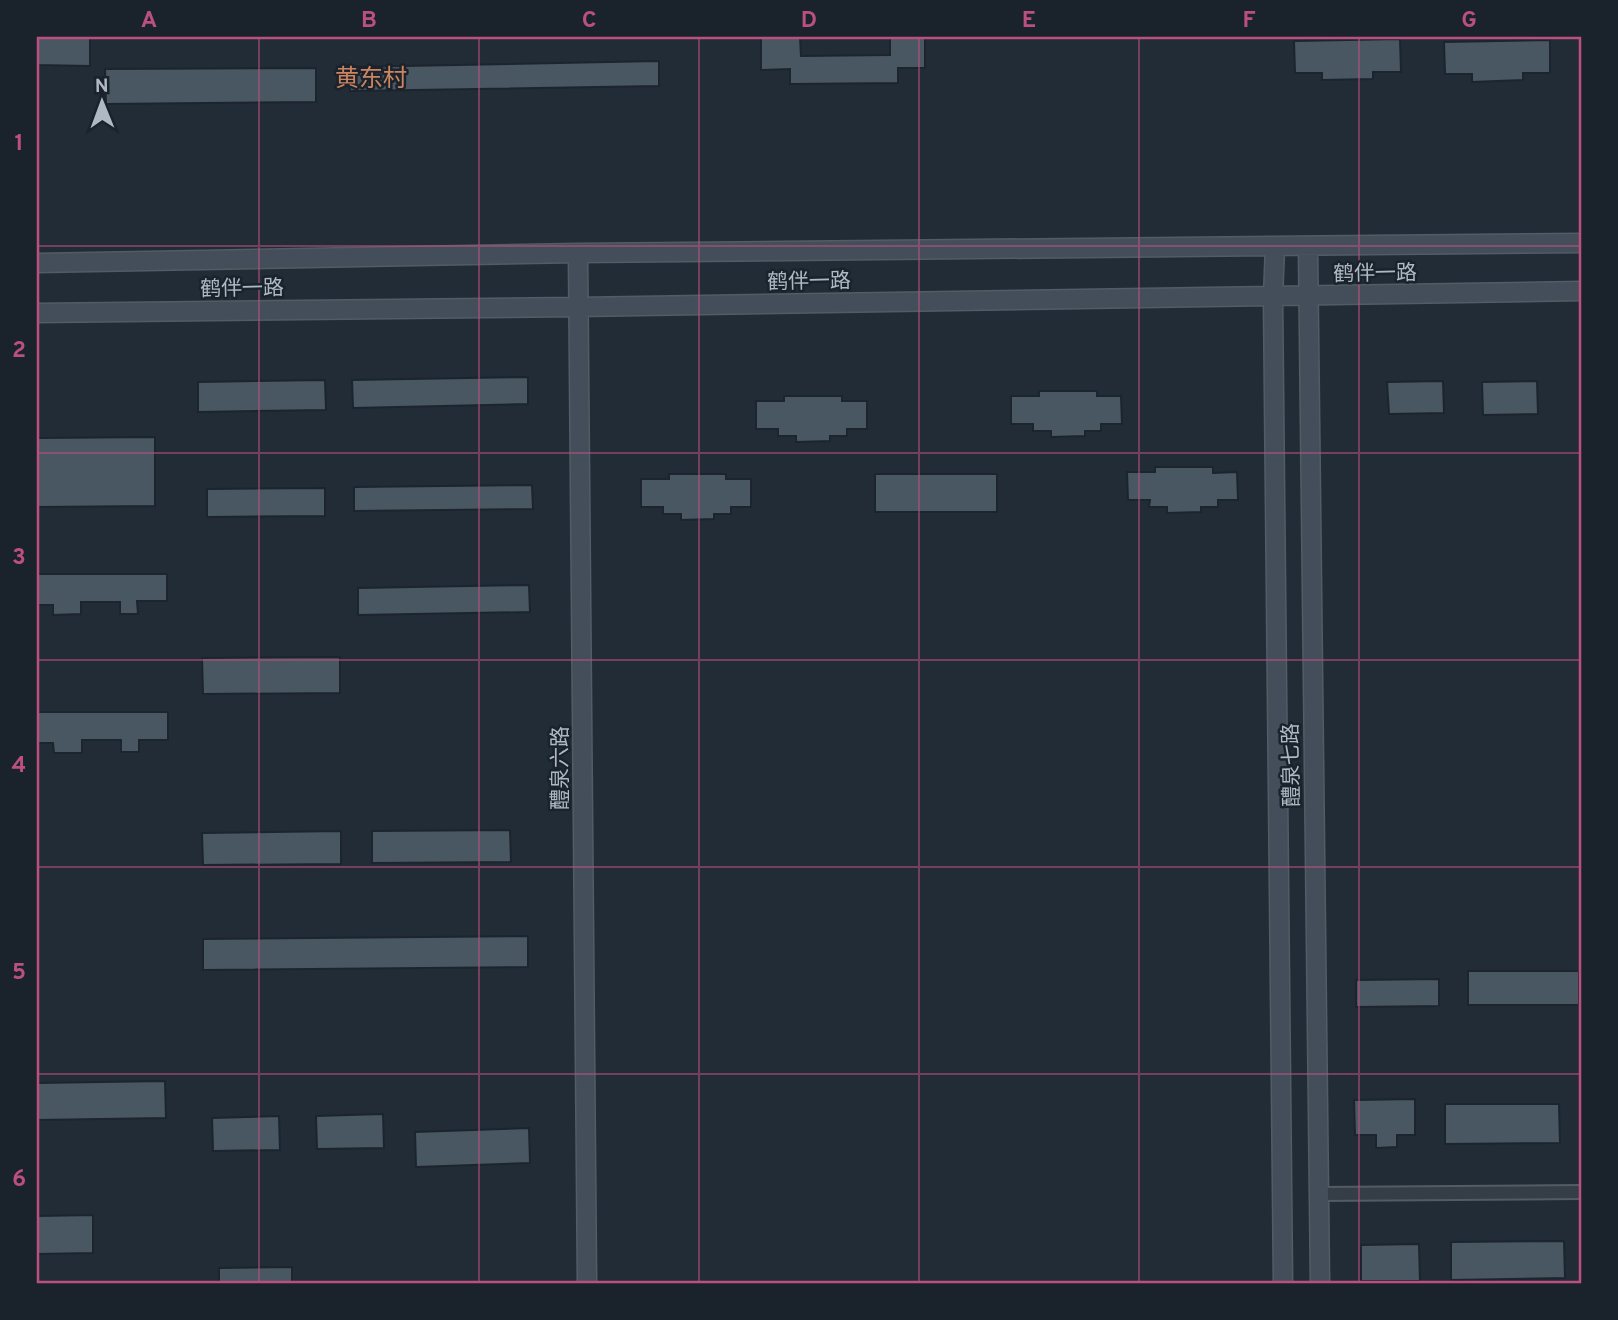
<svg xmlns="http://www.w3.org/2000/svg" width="1618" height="1320" font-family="Overpass,'Noto Sans SC',sans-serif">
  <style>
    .building { fill: #495762; stroke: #1c252e; stroke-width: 2 }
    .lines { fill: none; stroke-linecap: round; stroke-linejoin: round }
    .street-casing { stroke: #525c65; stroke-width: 16 }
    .secondary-casing { stroke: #525c65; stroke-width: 21 }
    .street { stroke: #353e47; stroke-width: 12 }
    .secondary { stroke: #434e5a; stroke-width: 18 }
    .grid { fill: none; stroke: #bb5080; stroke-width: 2; stroke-opacity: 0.55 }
    .labels { text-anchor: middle; stroke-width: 5; stroke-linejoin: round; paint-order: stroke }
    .street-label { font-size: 21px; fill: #afb9c4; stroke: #1a232c }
    .quarter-label { font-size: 24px; fill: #cd8561; stroke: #1a232c }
    .neatline { fill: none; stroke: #bb5080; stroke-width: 2.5 }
    .grid-label { font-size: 23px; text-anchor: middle; font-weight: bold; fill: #bb5080 }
  </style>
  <rect width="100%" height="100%" fill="#212c36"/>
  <!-- building -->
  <path class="building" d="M 37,37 L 90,37 L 90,66 L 37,65 Z
    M 761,37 L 800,37 L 801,56 L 890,55 L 890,37 L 925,37 L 925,68 L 898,68 L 898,83 L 790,84 L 790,69 L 761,70 Z
    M 1400,39 L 1401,72 L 1373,72 L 1373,79 L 1322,80 L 1322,73 L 1295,73 L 1294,41 Z
    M 1550,40 L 1550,73 L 1523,73 L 1523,80 L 1472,82 L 1472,74 L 1445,74 L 1444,42 Z
    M 659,61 L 659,86 L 350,91 L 349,67 Z
    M 316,68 L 316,102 L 106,104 L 105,69 Z
    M 528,377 L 528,404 L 353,408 L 352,380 Z
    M 325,380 L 326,410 L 198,412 L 198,382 Z
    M 1443,381 L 1444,413 L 1389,414 L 1387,382 Z
    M 1537,381 L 1538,414 L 1483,415 L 1482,382 Z
    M 1039,391 L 1097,391 L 1097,396 L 1121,396 L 1122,424 L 1101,424 L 1101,431 L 1085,431 L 1085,436 L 1051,437 L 1051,431 L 1033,431 L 1033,424 L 1011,424 L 1011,396 L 1039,396 Z
    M 784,396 L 842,396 L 842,401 L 867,401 L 867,429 L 847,429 L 847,436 L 830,436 L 830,441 L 796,442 L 796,436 L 778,436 L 778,429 L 756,429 L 756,401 L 784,401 Z
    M 155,437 L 155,506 L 37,507 L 37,438 Z
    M 1155,467 L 1213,467 L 1213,473 L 1237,472 L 1238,500 L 1218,500 L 1218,507 L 1201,507 L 1201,512 L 1167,513 L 1167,507 L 1149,507 L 1150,500 L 1128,500 L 1127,472 L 1155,472 Z
    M 669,474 L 726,474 L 726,479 L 751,479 L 751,507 L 731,507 L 731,514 L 714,514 L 714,519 L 681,520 L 681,514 L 663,514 L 663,507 L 641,507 L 641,479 L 669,479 Z
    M 875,474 L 997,474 L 997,512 L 875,512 Z
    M 532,485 L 533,509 L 354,511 L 354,487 Z
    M 325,488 L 325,516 L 207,517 L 207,489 Z
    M 37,574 L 167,574 L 167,601 L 137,601 L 138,614 L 120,614 L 120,602 L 81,602 L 81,614 L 53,615 L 53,605 L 37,605 Z
    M 529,585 L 530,612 L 358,615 L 358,588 Z
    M 340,657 L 340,693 L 203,694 L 202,658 Z
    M 37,712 L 168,712 L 168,740 L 139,740 L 139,752 L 121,752 L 121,740 L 82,740 L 82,753 L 54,753 L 53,743 L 37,743 Z
    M 510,830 L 511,862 L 372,863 L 372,831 Z
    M 341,831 L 341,864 L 203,865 L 202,833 Z
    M 528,936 L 528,967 L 203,970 L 203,939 Z
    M 1468,971 L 1579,971 L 1579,1005 L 1468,1005 Z
    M 1439,979 L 1439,1006 L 1356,1007 L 1356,980 Z
    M 165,1081 L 166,1118 L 37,1120 L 37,1083 Z
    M 1415,1099 L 1415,1135 L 1397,1135 L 1397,1147 L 1376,1148 L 1376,1135 L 1355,1135 L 1354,1100 Z
    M 1445,1104 L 1559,1104 L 1560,1143 L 1445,1144 Z
    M 383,1114 L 384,1148 L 317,1149 L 316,1116 Z
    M 279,1116 L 280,1150 L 213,1151 L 212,1118 Z
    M 529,1128 L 530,1163 L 416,1167 L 415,1132 Z
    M 93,1215 L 93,1253 L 37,1254 L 37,1216 Z
    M 1564,1241 L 1565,1278 L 1451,1280 L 1451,1242 Z
    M 1419,1244 L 1420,1281 L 1361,1281 L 1361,1245 Z
    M 292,1267 L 292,1283 L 219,1283 L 219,1268 Z"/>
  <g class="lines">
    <defs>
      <path id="street" d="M 1319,1194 L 1581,1192"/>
      <path id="secondary" d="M 1275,247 L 1273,297 L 1283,1283
        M 1308,247 L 1320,1283
        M 578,253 L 587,1283
        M 37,263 L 578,253 L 1581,243
        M 37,313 L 578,307 L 1581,291"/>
    </defs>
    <!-- street casing -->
    <use href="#street" class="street-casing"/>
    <!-- secondary casing -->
    <use href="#secondary" class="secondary-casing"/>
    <!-- street -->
    <use href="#street" class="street"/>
    <!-- secondary -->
    <use href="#secondary" class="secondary"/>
  </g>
  <!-- grid -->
  <path class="grid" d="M 259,37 L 259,1283M 479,37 L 479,1283M 699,37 L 699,1283M 919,37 L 919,1283M 1139,37 L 1139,1283M 1359,37 L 1359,1283M 37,246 L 1581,246M 37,453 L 1581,453M 37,660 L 1581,660M 37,867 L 1581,867M 37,1074 L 1581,1074"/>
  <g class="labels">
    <!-- street labels -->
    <g class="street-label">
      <text transform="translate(1375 273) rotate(-1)" y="7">鹤伴一路</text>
      <text transform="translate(809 281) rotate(-1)" y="7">鹤伴一路</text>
      <text transform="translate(242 288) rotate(-1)" y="7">鹤伴一路</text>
      <text transform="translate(1291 765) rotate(-91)" y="7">醴泉七路</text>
      <text transform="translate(560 768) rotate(-90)" y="7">醴泉六路</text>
    </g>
    <!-- quarter labels -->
    <g class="quarter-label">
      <text x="371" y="86">黄东村</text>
    </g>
  </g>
  <!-- border -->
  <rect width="1618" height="1320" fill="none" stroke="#1a232c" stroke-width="77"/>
  <!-- north arrow -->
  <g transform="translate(102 102) rotate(359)" stroke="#1a232c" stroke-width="5" paint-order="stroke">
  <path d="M0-5L12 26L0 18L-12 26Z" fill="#afb9c4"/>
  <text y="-10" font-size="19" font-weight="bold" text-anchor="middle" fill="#afb9c4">N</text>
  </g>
  <rect x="38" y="38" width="1542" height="1244" class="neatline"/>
  <g class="grid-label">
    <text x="149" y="27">A</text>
    <text x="369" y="27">B</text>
    <text x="589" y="27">C</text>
    <text x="809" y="27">D</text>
    <text x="1029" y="27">E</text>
    <text x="1249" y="27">F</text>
    <text x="1469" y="27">G</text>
    <text x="19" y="150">1</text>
    <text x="19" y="357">2</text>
    <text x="19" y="564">3</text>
    <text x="19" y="772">4</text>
    <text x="19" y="979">5</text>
    <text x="19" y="1186">6</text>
  </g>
</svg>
